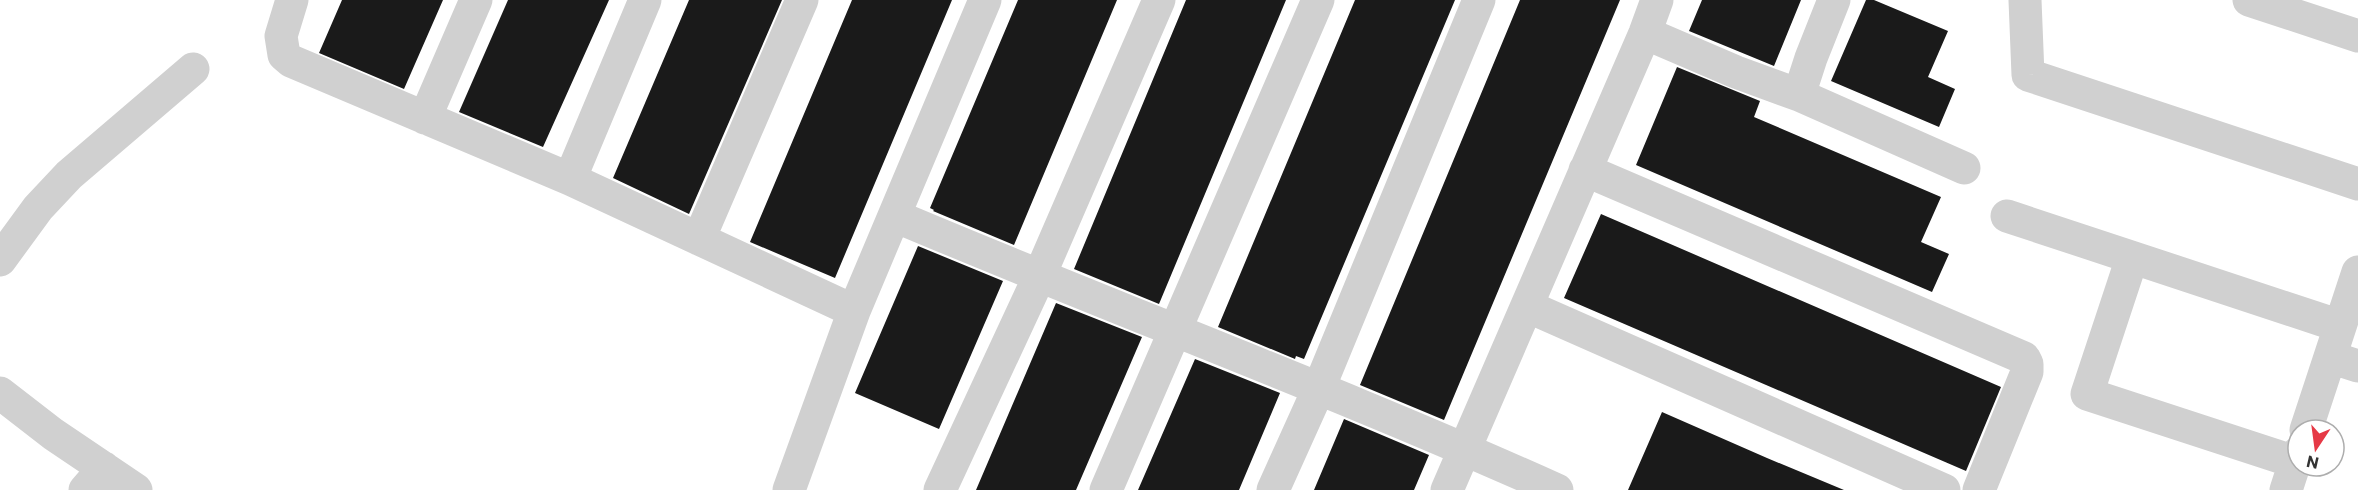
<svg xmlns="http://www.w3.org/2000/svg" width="2358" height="490" font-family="Commissioner,sans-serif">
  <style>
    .building { fill: #1a1a1a }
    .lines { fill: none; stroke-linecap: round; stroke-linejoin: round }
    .minor { stroke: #d0d0d0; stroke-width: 33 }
  </style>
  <rect width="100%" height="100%" fill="#fff"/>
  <!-- building -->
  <path class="building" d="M 342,0 L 443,0 L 404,89 L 319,53 Z
    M 508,0 L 609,0 L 543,147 L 459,112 Z
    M 689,0 L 782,0 L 689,214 L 613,178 Z
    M 852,0 L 952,0 L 835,278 L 750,242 Z
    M 1018,0 L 1117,0 L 1014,245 L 933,211 L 934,210 L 930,208 Z
    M 1186,0 L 1286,0 L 1159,304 L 1074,269 Z
    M 1355,0 L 1455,0 L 1304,359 L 1296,356 L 1295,359 L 1218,327 Z
    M 1520,0 L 1620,0 L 1444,420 L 1360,385 Z
    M 1702,0 L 1801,0 L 1774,66 L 1689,31 Z
    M 1866,0 L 1874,0 L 1948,31 L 1928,77 L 1955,89 L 1939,127 L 1831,81 Z
    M 1677,67 L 1760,101 L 1754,117 L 1941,197 L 1921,242 L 1949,254 L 1932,292 L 1636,165 Z
    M 1601,214 L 2001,387 L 1966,471 L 1564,298 Z
    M 918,246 L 1003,281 L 939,429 L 855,393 Z
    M 1056,303 L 1142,337 L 1076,490 L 976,490 Z
    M 1195,359 L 1280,393 L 1239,490 L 1138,490 Z
    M 1662,412 L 1767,458 L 1844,490 L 1628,490 Z
    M 1344,419 L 1429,455 L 1414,490 L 1314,490 Z"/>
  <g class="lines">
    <!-- minor -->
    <path class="minor" d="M 292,0 L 281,36 L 284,55 L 291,61 L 570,179 L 854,311
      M 2025,0 L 2028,75 L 2358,184
      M 2249,0 L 2358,36
      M 1645,33 L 1736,72 L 1799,95 L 1811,58 L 1834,0
      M 1799,95 L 1964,168
      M 425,118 L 476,0
      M 1585,170 L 2024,358 L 2027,364 L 2027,372 L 1979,490
      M 570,179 L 645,0
      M 895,216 C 1115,309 1339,392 1557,490
      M 2007,216 L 2340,326
      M 699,239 L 802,0
      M 2132,258 L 2087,394 L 2295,462
      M 0,260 L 38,208 L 69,175 L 193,69
      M 1527,306 L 1944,490
      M 2330,357 L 2358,366
      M 0,393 L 53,434 L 136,490
      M 2306,430 L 2358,272
      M 85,490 L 104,468
      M 789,490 L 854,311 L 985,0
      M 940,490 L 1039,277 L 1159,0
      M 1106,490 L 1318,0
      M 1273,490 L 1319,388 L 1479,0
      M 1447,490 L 1645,33 L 1657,0
      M 2286,490 L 2298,453"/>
  </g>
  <!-- north arrow -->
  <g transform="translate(2316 448) rotate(193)"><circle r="28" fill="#ffffff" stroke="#adadad" stroke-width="1.5"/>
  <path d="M0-4.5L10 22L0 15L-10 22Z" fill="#e63946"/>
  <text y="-9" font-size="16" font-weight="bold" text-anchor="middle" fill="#333333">N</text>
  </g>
</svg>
